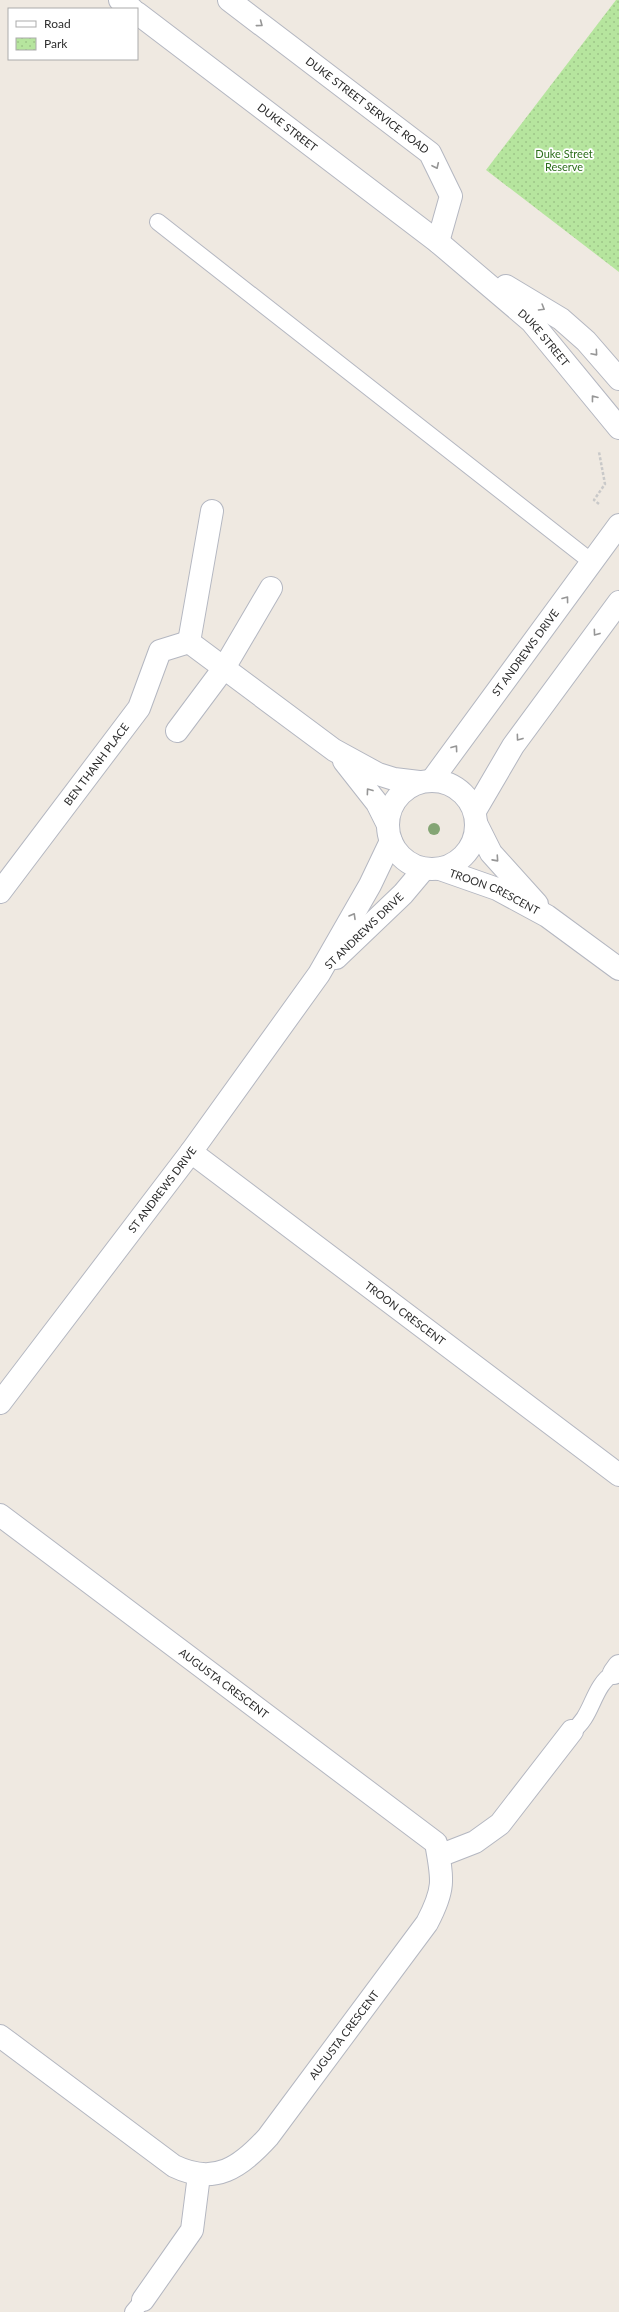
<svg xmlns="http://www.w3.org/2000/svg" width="619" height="2312" font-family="Lato,sans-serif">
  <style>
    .park { fill: url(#park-dots) }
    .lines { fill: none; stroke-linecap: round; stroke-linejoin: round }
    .service-casing { stroke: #b4b7c1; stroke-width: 18 }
    .minor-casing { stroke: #b4b7c1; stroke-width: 24 }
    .tertiary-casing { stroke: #b4b7c1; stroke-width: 24 }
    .path { stroke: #c9c9c9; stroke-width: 2.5; stroke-dasharray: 3 2; stroke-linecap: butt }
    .service { stroke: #fff; stroke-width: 16 }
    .minor { stroke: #fff; stroke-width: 22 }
    .tertiary { stroke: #fff; stroke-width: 22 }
    .tree { fill: #84a574 }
    .oneway { stroke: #969696 }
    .labels { text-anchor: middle; stroke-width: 3.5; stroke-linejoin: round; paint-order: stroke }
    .street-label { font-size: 11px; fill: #2e2e2e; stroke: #fff }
    .park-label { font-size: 11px; fill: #2c6e1b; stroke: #fff }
  </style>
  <defs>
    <pattern id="park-dots" width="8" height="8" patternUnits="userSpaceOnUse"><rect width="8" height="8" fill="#b6e59e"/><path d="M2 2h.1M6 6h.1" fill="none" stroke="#9dc588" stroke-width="1.8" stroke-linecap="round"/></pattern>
  </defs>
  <rect width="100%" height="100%" fill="#efe9e1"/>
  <!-- park -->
  <path class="park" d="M 616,0 L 619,0 L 619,272 L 486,170 Z"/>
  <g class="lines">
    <defs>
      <path id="service" d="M 158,222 L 593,563
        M 572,1731 C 593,1717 592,1686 614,1673
        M 133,2312 L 143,2300"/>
      <g id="minor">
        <path id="s1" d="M 229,0 L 430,153 L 451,196 L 438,242"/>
        <path d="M 189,642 L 212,511"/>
        <path d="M 177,731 L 224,668 L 271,588"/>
        <path d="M 344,761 L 377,803 L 388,825"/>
        <path d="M 477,825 L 491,853 L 537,904"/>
        <path id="s2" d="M 440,869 L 497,889 L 547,916 L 619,969"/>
        <path id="s3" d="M 0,892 L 139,708 L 160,651 L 189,642 L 334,750 L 378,774 L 394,779 L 419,782"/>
        <path id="s4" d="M 191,1152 L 619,1475"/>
        <path id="s5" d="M 0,1515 L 436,1843 C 443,1880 445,1889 427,1923 L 268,2137 C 241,2167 215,2186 174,2166 L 0,2036"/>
        <path d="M 614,1673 L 619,1666"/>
        <path d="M 439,1856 L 475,1842 L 500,1824 L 572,1731"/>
        <path d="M 143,2300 L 192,2230 L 199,2175"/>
      </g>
      <g id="tertiary">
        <path d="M 120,0 L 132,9"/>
        <path id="s6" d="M 137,13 L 438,242 L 531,321 L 619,428"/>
        <path d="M 506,286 L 561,319 L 586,341 L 619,379"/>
        <path id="s7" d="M 432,780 L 619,525"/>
        <circle cx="432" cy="825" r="44"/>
        <path d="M 475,811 L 513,746 L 619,602"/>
        <path d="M 336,958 L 403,894 L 424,869"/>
        <path id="s8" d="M 0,1403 L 191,1152 L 319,974 L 370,885 L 391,841"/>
      </g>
    </defs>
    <!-- service casing -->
    <use href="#service" class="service-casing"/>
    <!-- minor casing -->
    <use href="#minor" class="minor-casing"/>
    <!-- tertiary casing -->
    <use href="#tertiary" class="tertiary-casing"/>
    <!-- path -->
    <path class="path" d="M 599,504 L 594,500 L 605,484 L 599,452"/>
    <!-- service -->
    <use href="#service" class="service"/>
    <!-- minor -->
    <use href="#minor" class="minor"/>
    <!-- tertiary -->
    <use href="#tertiary" class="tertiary"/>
  </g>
  <!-- trees -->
  <circle class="tree" cx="434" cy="829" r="6"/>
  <!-- one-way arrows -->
  <defs><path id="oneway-chevron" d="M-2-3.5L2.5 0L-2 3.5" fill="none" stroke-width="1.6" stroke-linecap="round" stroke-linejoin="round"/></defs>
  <g class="oneway">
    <use href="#oneway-chevron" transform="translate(260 24) rotate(37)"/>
    <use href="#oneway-chevron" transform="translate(436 166) rotate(65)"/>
    <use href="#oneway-chevron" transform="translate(542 308) rotate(31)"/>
    <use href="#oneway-chevron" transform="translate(595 353) rotate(49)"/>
    <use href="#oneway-chevron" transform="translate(594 398) rotate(-128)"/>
    <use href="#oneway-chevron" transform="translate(566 599) rotate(-53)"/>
    <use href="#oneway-chevron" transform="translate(596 633) rotate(126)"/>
    <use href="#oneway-chevron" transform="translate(519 738) rotate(126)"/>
    <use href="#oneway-chevron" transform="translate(455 748) rotate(-54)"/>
    <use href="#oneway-chevron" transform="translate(369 791) rotate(-126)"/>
    <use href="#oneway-chevron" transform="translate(496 859) rotate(48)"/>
    <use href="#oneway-chevron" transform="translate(353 916) rotate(-60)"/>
  </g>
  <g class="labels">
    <!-- street labels -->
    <g class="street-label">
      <text dy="4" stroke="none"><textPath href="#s1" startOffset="174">DUKE STREET SERVICE ROAD</textPath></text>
      <text dy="4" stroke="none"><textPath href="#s6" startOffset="189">DUKE STREET</textPath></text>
      <text dy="4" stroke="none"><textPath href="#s6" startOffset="521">DUKE STREET</textPath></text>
      <text dy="4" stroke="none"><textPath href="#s7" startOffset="158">ST ANDREWS DRIVE</textPath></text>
      <text dy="4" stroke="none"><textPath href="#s3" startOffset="160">BEN THANH PLACE</textPath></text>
      <text dy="4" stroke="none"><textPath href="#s2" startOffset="59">TROON CRESCENT</textPath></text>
      <text transform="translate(364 931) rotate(-44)" y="4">ST ANDREWS DRIVE</text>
      <text dy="4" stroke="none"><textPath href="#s8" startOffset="268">ST ANDREWS DRIVE</textPath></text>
      <text dy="4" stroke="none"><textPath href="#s4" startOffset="268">TROON CRESCENT</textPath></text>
      <text dy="4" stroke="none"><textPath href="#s5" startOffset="280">AUGUSTA CRESCENT</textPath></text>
      <text transform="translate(344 2035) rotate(-53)" y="4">AUGUSTA CRESCENT</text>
    </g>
    <!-- park labels -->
    <g class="park-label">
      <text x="564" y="158">Duke Street<tspan x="564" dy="13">Reserve</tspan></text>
    </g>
  </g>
  <!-- legend -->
  <rect x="8" y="8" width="130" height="52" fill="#ffffff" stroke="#ababab"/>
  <rect x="16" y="21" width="20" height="6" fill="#ffffff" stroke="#ababab"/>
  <text x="44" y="28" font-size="12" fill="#2e2e2e">Road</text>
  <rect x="16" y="38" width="20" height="12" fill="url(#park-dots)" stroke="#ababab"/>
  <text x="44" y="48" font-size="12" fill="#2e2e2e">Park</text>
</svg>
